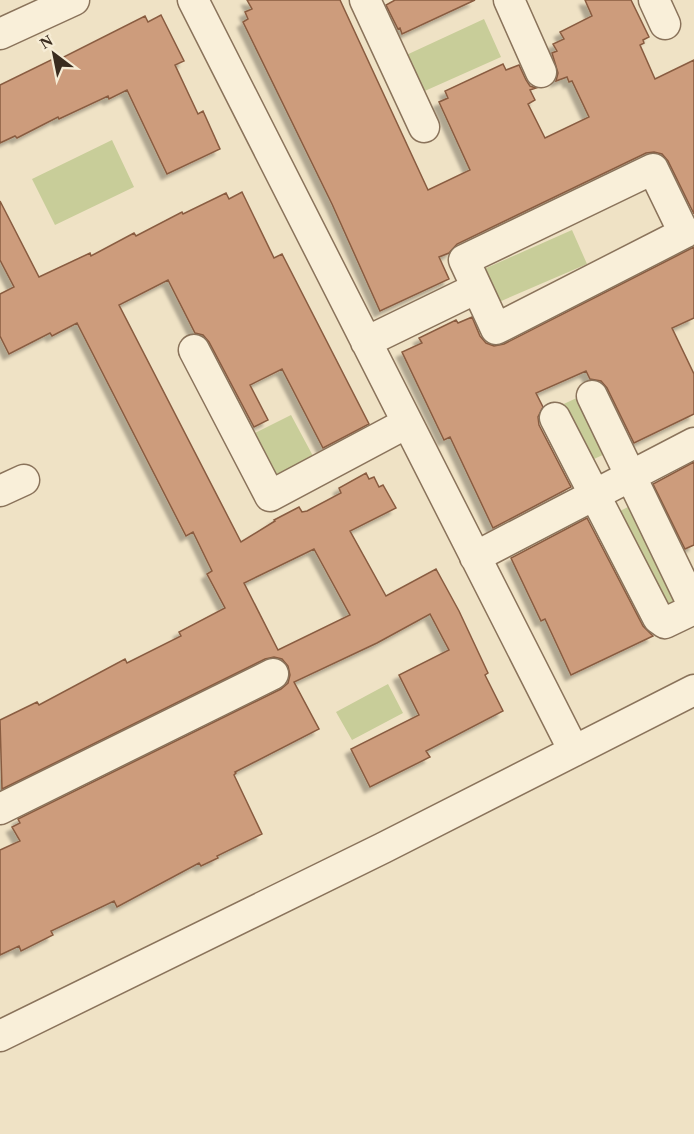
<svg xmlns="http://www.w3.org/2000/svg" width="694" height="1134" font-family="Georgia,serif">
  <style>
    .green { fill: #c8cd99 }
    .building { fill: #cd9c7b; stroke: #895c41; stroke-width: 1.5; fill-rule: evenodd; filter: url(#shadow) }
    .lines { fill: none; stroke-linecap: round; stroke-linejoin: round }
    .minor-casing { stroke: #8a735b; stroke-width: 33 }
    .minor { stroke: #f9efd9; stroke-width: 30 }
  </style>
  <defs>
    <filter id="shadow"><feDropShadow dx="-5.5" dy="5.5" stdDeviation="1.5" flood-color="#0004"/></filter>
  </defs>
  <rect width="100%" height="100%" fill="#efe2c5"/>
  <!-- green -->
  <path class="green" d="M 484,19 L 501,57 L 418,94 L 402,57 Z
    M 112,140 L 134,187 L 55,225 L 32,179 Z
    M 572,230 L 587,264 L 499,302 L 484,269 Z
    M 581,396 L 607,453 L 581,465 L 555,408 Z
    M 291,415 L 313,456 L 267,480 L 245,438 Z
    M 632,505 L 681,602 L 659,614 L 610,516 Z
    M 388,684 L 403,713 L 352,740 L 336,712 Z"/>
  <!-- building -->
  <path class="building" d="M 247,0 L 340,0 L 428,190 L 470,170 L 439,102 L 448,98 L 445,91 L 503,64 L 506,70 L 519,65 L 526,80 L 530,86 L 536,88 L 530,90 L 535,100 L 528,104 L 545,138 L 589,117 L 572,81 L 569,82 L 567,77 L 556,81 L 558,73 L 552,53 L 557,51 L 553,44 L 564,39 L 560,32 L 592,16 L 585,0 L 631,0 L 649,37 L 643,40 L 644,43 L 640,45 L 655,79 L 694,60 L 694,214 L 668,161 L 662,154 L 654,152 L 646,153 L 457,244 L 449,253 L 439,257 L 449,279 L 380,311 L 332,204 L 243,22 L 248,19 L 245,12 L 252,9 Z
    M 395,0 L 475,0 L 402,34 L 400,28 L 398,29 L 386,5 Z
    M 161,15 L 184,61 L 175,65 L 198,114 L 203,111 L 220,149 L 167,174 L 127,90 L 109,99 L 108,96 L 59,119 L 58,117 L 17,138 L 15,136 L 0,143 L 0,85 L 53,59 L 54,62 L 145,16 L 148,22 Z
    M 242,192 L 274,258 L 282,254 L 369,424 L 323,448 L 282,369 L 250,385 L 268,420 L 254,427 L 209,342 L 203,335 L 195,333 L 168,280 L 119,305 L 241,542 L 275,521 L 274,520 L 299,507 L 302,512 L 307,511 L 341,493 L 339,488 L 366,473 L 369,479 L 374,477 L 379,487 L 383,485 L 396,508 L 350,531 L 386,596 L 436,569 L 459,611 L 488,673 L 485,675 L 503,711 L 426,751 L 430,757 L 370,787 L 351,749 L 419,715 L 399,675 L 449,650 L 430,614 L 377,643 L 294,682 L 319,729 L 235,772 L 236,773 L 234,775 L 262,834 L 217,856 L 218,858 L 201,866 L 199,863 L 117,907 L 114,901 L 51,931 L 53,935 L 21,951 L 19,946 L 0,955 L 0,850 L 20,841 L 12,827 L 20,823 L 18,819 L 281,689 L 288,683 L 290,675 L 288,666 L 282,659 L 274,657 L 265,659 L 2,789 L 0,720 L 37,702 L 39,705 L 125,659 L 127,663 L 181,636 L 179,632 L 225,608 L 207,574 L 212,571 L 193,532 L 186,536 L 77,323 L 52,336 L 50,333 L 9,354 L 0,336 L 0,294 L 14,287 L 0,260 L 0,201 L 39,277 L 90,253 L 91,256 L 134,233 L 136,236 L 182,212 L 183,214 L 226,193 L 229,199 ZM 314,549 L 350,615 L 278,650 L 244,583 Z
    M 694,247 L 694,318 L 672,328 L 694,374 L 694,414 L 634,443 L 607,388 L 601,381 L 590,379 L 586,371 L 536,393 L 543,407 L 538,417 L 539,425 L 571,487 L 493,528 L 450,437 L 444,440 L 402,352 L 422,343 L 419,338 L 456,320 L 458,323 L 472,317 L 480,336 L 486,343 L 494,346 L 504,344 Z
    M 694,462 L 694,545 L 685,549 L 653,484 Z
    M 587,518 L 643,626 L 653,636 L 571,675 L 545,619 L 541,621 L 511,558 Z"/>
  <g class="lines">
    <defs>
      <path id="minor" d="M 193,0 L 574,751
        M 365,0 L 424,127
        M 509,0 L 541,72
        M 654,0 L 665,24
        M 0,34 L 74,0
        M 366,342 L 477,288 L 464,260 L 653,169 L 684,233 L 496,329 L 477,288
        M 194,350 L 270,496 L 407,423
        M 592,396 L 694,607
        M 555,418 L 658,618 L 665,623 L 694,609
        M 0,491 L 24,480
        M 475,557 L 694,443
        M 0,809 L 273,674
        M 0,1036 L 383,848 L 694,690"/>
    </defs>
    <!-- minor casing -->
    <use href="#minor" class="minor-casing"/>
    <!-- minor -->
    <use href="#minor" class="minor"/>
  </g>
  <!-- north arrow -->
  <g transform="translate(54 54) rotate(328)" stroke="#f6ecd5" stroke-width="4.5" paint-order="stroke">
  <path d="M0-4.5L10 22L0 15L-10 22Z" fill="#3a2c1f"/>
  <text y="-9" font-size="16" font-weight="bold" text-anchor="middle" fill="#3a2c1f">N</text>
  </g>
</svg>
